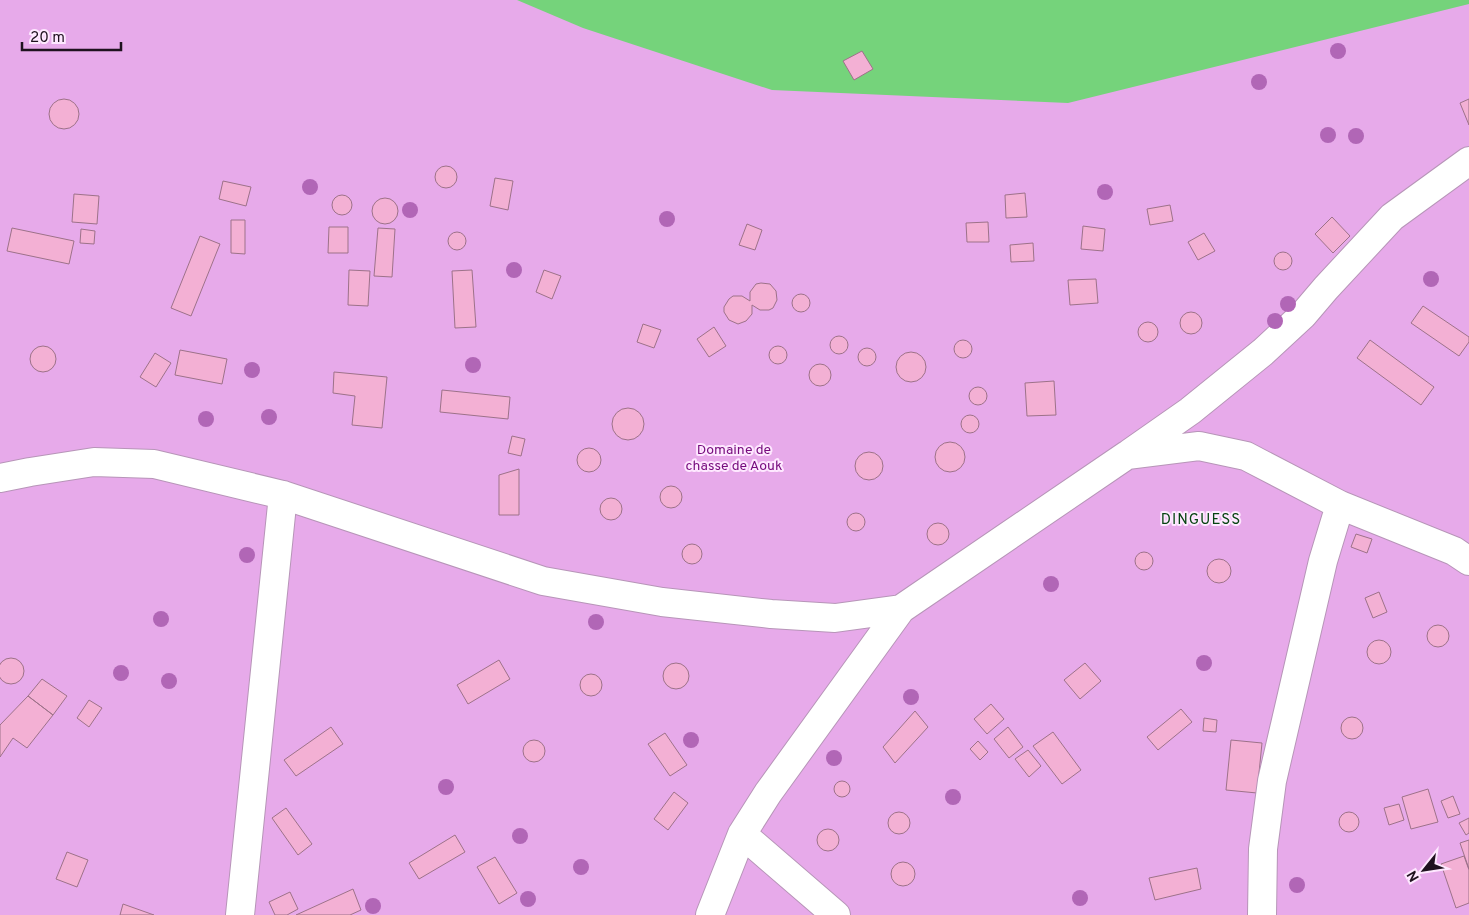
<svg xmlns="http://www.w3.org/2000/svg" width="1469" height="915" font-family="Overpass,sans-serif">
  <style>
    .green { fill: #e7aaea }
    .water { fill: #75d37b }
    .building { fill: #f3b0d4; stroke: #9d7289 }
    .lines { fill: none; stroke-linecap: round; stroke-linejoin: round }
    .street-casing { stroke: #b795b8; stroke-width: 30 }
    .street { stroke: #fff; stroke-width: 28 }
    .tree { fill: #b166b6 }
    .labels { text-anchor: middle; stroke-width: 4; stroke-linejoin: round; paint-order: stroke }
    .park-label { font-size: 14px; fill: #760b7d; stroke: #fee8ff }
    .neighbourhood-label { font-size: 15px; letter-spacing: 1px; fill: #054310; stroke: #fee8ff }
  </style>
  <rect width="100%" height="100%" fill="#fad5fb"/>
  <!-- green -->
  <path class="green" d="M 0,0 L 1469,0 L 1469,915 L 0,915 Z"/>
  <!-- water -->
  <path class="water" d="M 517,0 L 1469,0 L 1469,4 L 1068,103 L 772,90 L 583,28 Z"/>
  <!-- building -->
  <path class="building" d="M 862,51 L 873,69 L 854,80 L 843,61 Z
    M49 114a15 15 0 1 1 30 0a15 15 0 1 1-30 0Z
    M 1469,99 L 1469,125 L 1460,103 Z
    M435 177a11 11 0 1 1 22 0a11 11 0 1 1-22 0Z
    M 495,178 L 513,181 L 508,210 L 490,206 Z
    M 223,181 L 251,187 L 246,206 L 219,199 Z
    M 1025,193 L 1027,217 L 1006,218 L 1005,195 Z
    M 74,194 L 99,196 L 97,224 L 72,222 Z
    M332 205a10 10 0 1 1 20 0a10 10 0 1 1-20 0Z
    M372 211a13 13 0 1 1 26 0a13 13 0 1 1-26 0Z
    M 1170,205 L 1173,221 L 1150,225 L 1147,209 Z
    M 1332,217 L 1350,236 L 1333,253 L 1315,234 Z
    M 231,220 L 245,220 L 245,254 L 231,253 Z
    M 988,222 L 989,242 L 967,242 L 966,223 Z
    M 747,224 L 762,230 L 755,250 L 739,245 Z
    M 1083,226 L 1105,229 L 1103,251 L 1081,249 Z
    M 329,227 L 348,227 L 348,253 L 328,253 Z
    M 12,228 L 74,241 L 69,264 L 7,251 Z
    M 378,228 L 395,229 L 392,277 L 374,276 Z
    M 81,229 L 95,231 L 94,244 L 80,243 Z
    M448 241a9 9 0 1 1 18 0a9 9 0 1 1-18 0Z
    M 1204,233 L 1215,251 L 1198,260 L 1188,242 Z
    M 200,236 L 220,244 L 191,316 L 171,308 Z
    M 1033,243 L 1034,261 L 1011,262 L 1010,245 Z
    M1274 261a9 9 0 1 1 18 0a9 9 0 1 1-18 0Z
    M 349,270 L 370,271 L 368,306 L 348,305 Z
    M 472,270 L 476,327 L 455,328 L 452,271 Z
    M 544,270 L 561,276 L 552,299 L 536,292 Z
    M 1096,279 L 1098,303 L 1070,305 L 1068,280 Z
    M 761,283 L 770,284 L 776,291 L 777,300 L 773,308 L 769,310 L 760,310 L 752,305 L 752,314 L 746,321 L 738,324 L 729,320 L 724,312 L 724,307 L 729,299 L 733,296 L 742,296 L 750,301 L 750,292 L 756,284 Z
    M792 303a9 9 0 1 1 18 0a9 9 0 1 1-18 0Z
    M 1423,306 L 1469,337 L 1469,342 L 1459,356 L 1411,323 Z
    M1180 323a11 11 0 1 1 22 0a11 11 0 1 1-22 0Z
    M1138 332a10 10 0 1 1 20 0a10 10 0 1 1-20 0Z
    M 643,324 L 661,330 L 654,348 L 637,342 Z
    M 714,327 L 726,346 L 709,357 L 697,339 Z
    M830 345a9 9 0 1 1 18 0a9 9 0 1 1-18 0Z
    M954 349a9 9 0 1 1 18 0a9 9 0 1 1-18 0Z
    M 1370,340 L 1434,387 L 1421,405 L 1357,358 Z
    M30 359a13 13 0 1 1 26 0a13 13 0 1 1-26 0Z
    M769 355a9 9 0 1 1 18 0a9 9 0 1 1-18 0Z
    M858 357a9 9 0 1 1 18 0a9 9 0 1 1-18 0Z
    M 180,350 L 227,359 L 222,384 L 175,375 Z
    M896 367a15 15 0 1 1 30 0a15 15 0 1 1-30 0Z
    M 155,353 L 171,363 L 156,387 L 140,377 Z
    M809 375a11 11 0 1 1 22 0a11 11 0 1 1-22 0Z
    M 334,372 L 387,377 L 382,428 L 352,425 L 355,396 L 333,393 Z
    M 1054,381 L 1056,415 L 1027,416 L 1025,383 Z
    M969 396a9 9 0 1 1 18 0a9 9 0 1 1-18 0Z
    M 442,390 L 510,397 L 508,419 L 440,412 Z
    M612 424a16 16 0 1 1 32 0a16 16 0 1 1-32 0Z
    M961 424a9 9 0 1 1 18 0a9 9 0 1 1-18 0Z
    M 512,436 L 525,439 L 521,456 L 508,453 Z
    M935 457a15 15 0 1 1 30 0a15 15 0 1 1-30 0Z
    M577 460a12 12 0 1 1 24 0a12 12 0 1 1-24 0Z
    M855 466a14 14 0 1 1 28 0a14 14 0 1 1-28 0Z
    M 519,469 L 519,515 L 499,515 L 499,475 Z
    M660 497a11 11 0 1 1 22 0a11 11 0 1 1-22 0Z
    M600 509a11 11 0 1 1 22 0a11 11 0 1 1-22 0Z
    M847 522a9 9 0 1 1 18 0a9 9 0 1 1-18 0Z
    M927 534a11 11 0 1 1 22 0a11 11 0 1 1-22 0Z
    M 1356,534 L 1372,539 L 1367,553 L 1351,547 Z
    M682 554a10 10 0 1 1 20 0a10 10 0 1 1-20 0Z
    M1135 561a9 9 0 1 1 18 0a9 9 0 1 1-18 0Z
    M1207 571a12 12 0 1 1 24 0a12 12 0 1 1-24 0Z
    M 1379,592 L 1387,612 L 1373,618 L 1365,598 Z
    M1427 636a11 11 0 1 1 22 0a11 11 0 1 1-22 0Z
    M1367 652a12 12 0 1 1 24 0a12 12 0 1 1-24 0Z
    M-2 671a13 13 0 1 1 26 0a13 13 0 1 1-26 0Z
    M 499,660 L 510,679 L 468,704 L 457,685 Z
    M 1085,663 L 1101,681 L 1080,699 L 1064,680 Z
    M663 676a13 13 0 1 1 26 0a13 13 0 1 1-26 0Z
    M580 685a11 11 0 1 1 22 0a11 11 0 1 1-22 0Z
    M 42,679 L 67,696 L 53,715 L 28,696 Z
    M 28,696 L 53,715 L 27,748 L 13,738 L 0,757 L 0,725 Z
    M 89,700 L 102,708 L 89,727 L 77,718 Z
    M 991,704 L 1004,719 L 987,734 L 974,719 Z
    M 1181,709 L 1192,722 L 1158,750 L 1147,737 Z
    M 915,711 L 928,727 L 895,763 L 883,747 Z
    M1341 728a11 11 0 1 1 22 0a11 11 0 1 1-22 0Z
    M 1204,718 L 1217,720 L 1216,732 L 1203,731 Z
    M 331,727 L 343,744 L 296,776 L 284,760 Z
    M 1008,727 L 1023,747 L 1009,758 L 994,739 Z
    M 1053,732 L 1081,770 L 1062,784 L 1033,746 Z
    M 665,733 L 687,765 L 670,776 L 648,744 Z
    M523 751a11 11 0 1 1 22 0a11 11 0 1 1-22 0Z
    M 1231,740 L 1262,743 L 1257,793 L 1226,790 Z
    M 978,741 L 988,752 L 980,760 L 970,749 Z
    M 1028,750 L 1041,766 L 1029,777 L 1015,759 Z
    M834 789a8 8 0 1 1 16 0a8 8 0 1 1-16 0Z
    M 1428,789 L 1438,822 L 1411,829 L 1402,797 Z
    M 674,792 L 688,803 L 668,830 L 654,819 Z
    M 1453,796 L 1460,814 L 1448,818 L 1441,801 Z
    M 1399,804 L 1404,820 L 1389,825 L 1384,808 Z
    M 286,808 L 312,844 L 298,855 L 272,818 Z
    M1339 822a10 10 0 1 1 20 0a10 10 0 1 1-20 0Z
    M888 823a11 11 0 1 1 22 0a11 11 0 1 1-22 0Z
    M 1469,818 L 1469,833 L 1466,835 L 1459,823 Z
    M817 840a11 11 0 1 1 22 0a11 11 0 1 1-22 0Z
    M 455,835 L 465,852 L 419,879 L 409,863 Z
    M 1469,840 L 1469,869 L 1460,843 Z
    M 67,852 L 88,860 L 77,887 L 56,879 Z
    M 1464,856 L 1469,870 L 1469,903 L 1456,908 L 1441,864 Z
    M 495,857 L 517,893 L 499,904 L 477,867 Z
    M891 874a12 12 0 1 1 24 0a12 12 0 1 1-24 0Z
    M 1197,868 L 1201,889 L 1155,900 L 1149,878 Z
    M 353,889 L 361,910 L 350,915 L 296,915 Z
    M 290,892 L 298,909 L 287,915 L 275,915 L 269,902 Z
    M 123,904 L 154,915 L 120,915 Z"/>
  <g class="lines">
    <defs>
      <path id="street" d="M 1130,453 L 1190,411 L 1263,352 L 1303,315 L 1326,288 L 1392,217 L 1469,161
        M 0,478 L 30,472 L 94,462 L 154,464 L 283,495 L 543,581 L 662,602 L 771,614 L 835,618 L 901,609 L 1127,455 L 1199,446 L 1246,456 L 1340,505 L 1454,551 L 1469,561
        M 742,834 L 836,915
        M 240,915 L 283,495
        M 710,915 L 742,834 L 768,793 L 901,609
        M 1262,915 L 1263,849 L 1272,781 L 1323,561 L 1340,505"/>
    </defs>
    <!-- street casing -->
    <use href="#street" class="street-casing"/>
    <!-- street -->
    <use href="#street" class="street"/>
  </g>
  <!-- trees -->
  <g class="tree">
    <circle cx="1338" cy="51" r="8"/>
    <circle cx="1259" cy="82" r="8"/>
    <circle cx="1328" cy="135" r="8"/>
    <circle cx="1356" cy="136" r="8"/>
    <circle cx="310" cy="187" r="8"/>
    <circle cx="1105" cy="192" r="8"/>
    <circle cx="410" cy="210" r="8"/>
    <circle cx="667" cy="219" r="8"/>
    <circle cx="514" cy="270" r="8"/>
    <circle cx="1431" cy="279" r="8"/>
    <circle cx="1288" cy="304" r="8"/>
    <circle cx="1275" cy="321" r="8"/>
    <circle cx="473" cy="365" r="8"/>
    <circle cx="252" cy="370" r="8"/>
    <circle cx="269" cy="417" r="8"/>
    <circle cx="206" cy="419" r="8"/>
    <circle cx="247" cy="555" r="8"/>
    <circle cx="1051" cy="584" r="8"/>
    <circle cx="161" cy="619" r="8"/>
    <circle cx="596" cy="622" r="8"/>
    <circle cx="1204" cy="663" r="8"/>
    <circle cx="121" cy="673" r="8"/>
    <circle cx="169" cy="681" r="8"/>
    <circle cx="911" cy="697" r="8"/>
    <circle cx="691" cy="740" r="8"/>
    <circle cx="834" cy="758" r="8"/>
    <circle cx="446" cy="787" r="8"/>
    <circle cx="953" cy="797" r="8"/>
    <circle cx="520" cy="836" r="8"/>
    <circle cx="581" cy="867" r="8"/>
    <circle cx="1297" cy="885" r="8"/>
    <circle cx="1080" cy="898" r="8"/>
    <circle cx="528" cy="899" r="8"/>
    <circle cx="373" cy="906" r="8"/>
  </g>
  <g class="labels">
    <!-- park labels -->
    <g class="park-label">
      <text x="734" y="454">Domaine de<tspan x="734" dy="16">chasse de Aouk</tspan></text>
    </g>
    <!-- neighbourhood labels -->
    <g class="neighbourhood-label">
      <text x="1201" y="524">DINGUESS</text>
    </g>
  </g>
  <!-- north arrow -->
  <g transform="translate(1424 870) rotate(240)" stroke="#fee8ff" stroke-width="4" paint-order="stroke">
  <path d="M0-4L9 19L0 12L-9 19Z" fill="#1f121f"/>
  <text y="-8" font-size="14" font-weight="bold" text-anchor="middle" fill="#1f121f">N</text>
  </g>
  <!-- scale -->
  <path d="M22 42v8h99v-8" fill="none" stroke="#1f121f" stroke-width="2.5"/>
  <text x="30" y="42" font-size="15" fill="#1f121f" stroke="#fee8ff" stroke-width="4" paint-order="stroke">20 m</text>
</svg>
